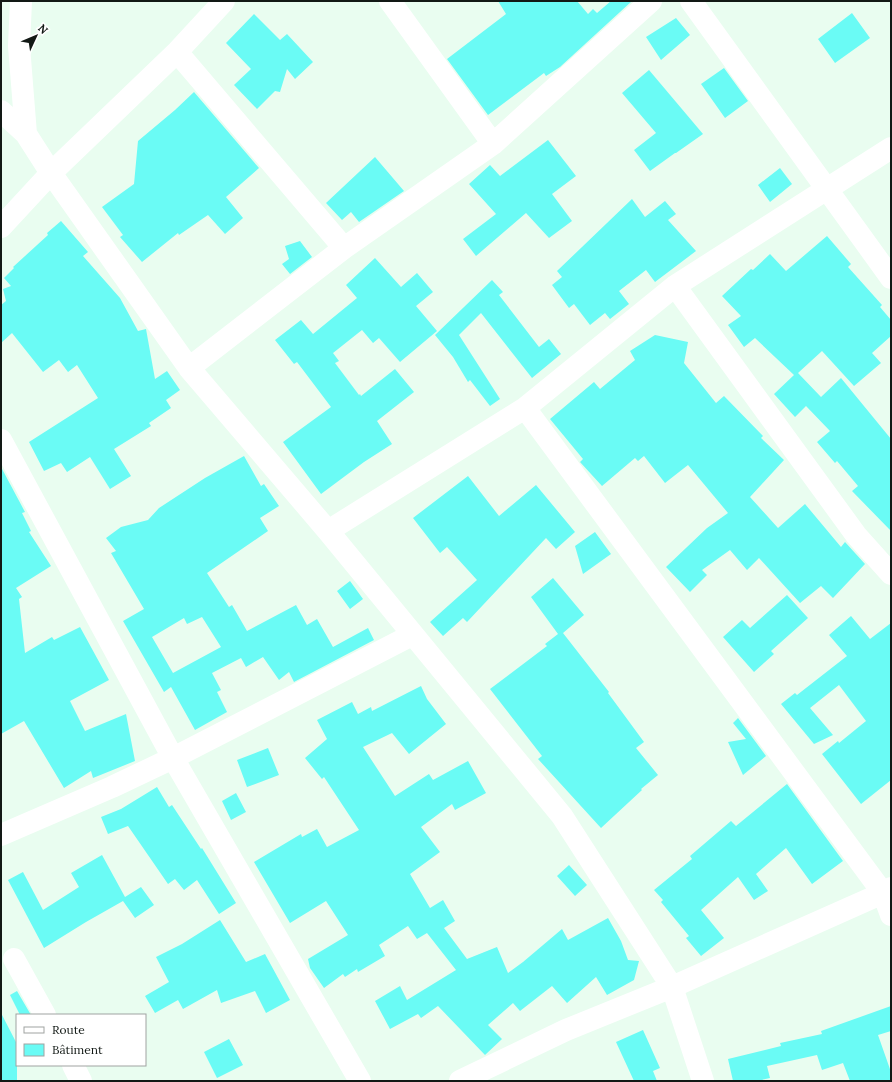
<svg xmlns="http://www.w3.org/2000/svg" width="892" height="1082" font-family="Lora,serif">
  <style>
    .building { fill: #6afbf5; fill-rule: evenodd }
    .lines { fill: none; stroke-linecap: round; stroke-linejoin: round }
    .street { stroke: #fff; stroke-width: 22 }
  </style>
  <rect width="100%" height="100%" fill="#e9fdf0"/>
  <!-- building -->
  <path class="building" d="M 498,1 L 577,1 L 588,14 L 593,9 L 597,13 L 611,1 L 632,1 L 560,67 L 546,76 L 544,73 L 488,115 L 447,59 L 506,14 Z
    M 852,13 L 870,38 L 835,63 L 818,39 Z
    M 254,14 L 280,40 L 287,34 L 313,62 L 295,79 L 287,69 L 280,92 L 275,91 L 257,109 L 234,85 L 251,69 L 226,43 Z
    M 676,18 L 690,35 L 661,60 L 646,37 Z
    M 724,68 L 748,101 L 725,118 L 701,84 Z
    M 649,70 L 703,134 L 676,153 L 675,153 L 650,171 L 634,150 L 656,133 L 622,93 Z
    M 194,92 L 259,168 L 226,197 L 243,218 L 225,234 L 208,215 L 179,235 L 178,233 L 142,262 L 120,237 L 123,235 L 102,207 L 134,184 L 138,141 L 175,110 Z
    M 548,140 L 576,176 L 552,194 L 572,221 L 549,238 L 526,213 L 476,256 L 463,239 L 496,214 L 469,184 L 490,165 L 500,176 Z
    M 375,157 L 404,191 L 359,222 L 351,212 L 342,220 L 326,203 Z
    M 780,168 L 792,184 L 770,202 L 758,185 Z
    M 632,199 L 645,217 L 665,201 L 676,214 L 668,220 L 696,251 L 655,282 L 646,270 L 619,291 L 629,304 L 610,319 L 605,313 L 590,325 L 574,304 L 569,308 L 552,285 L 562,277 L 557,271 Z
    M 61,221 L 88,252 L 83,256 L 120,298 L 138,331 L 146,329 L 155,379 L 167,371 L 180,390 L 166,400 L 171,408 L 149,423 L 151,426 L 114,449 L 131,476 L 110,489 L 90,457 L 67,472 L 61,463 L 44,471 L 29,442 L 98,398 L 77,365 L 68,372 L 59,360 L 43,372 L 12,333 L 1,343 L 1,305 L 6,301 L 3,289 L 11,286 L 4,278 L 14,268 L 13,267 L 48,235 L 47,233 Z
    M 827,236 L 851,264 L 848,267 L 882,305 L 880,307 L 891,320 L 891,336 L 872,353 L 881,363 L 854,386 L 822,351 L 798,373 L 821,397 L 841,378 L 891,439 L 891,531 L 852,491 L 858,486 L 837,461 L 835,463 L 817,442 L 830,431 L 806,406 L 795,417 L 774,394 L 794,375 L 755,338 L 744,347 L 728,325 L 741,316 L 722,296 L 751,269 L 753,270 L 770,254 L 786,271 Z
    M 300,241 L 312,257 L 290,274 L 282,264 L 289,259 L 285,246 Z
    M 375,258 L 401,287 L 417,273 L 433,292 L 416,306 L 437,331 L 400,362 L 379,338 L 373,343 L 362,330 L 333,353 L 339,361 L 335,363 L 359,395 L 360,394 L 361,396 L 395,369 L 414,392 L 377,421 L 392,444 L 364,462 L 321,494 L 283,442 L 331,407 L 297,362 L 294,364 L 275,340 L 301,320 L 313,334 L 357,298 L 346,285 Z
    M 492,280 L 503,292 L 499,295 L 539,347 L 549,339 L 561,354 L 532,378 L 481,313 L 459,335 L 500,399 L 490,406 L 470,380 L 468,382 L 453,357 L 435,335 Z
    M 655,335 L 688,342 L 684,363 L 716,403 L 724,396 L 763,436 L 761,438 L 784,460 L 750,497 L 778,528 L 805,504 L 841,547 L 845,542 L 865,564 L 833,598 L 821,586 L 800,603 L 759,558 L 747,570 L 730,550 L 702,570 L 707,575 L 690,592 L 666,567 L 707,528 L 728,513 L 688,465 L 665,483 L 644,456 L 638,461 L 635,458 L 602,486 L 580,462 L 583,459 L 550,419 L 594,382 L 600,389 L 635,360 L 630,351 Z
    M 244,456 L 261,486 L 264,484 L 279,506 L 260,518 L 268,531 L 207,573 L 229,607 L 232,605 L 247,631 L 296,605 L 307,625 L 317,619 L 333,647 L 368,628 L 374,640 L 294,682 L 289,672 L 279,680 L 263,657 L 246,667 L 241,658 L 212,673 L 221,690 L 217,692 L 227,712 L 195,730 L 171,687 L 164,692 L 123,621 L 144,609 L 111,553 L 116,551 L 106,538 L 121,527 L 148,520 L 159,508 L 205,478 ZM 202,617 L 221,647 L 173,673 L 152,637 L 184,618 L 187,624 Z
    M 1,467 L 25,512 L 22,513 L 31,531 L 29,532 L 51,566 L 16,588 L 22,597 L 19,599 L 25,653 L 52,637 L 54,640 L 80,627 L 109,680 L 70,701 L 85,731 L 126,714 L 135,761 L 93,778 L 91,771 L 64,788 L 24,721 L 1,734 Z
    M 468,476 L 499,516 L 536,485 L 575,532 L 556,549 L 546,538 L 467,622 L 463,618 L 443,636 L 430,622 L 477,580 L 447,547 L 440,553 L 413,518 Z
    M 595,532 L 611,554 L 583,574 L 575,546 Z
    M 553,578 L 584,615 L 563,633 L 609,692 L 608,693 L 644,742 L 636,748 L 658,775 L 641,789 L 642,790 L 601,828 L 538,759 L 542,756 L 490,689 L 547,646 L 545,644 L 558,634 L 531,597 Z
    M 350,581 L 363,599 L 350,609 L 337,591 Z
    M 787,595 L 808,618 L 771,651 L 774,654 L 754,672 L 723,637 L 742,620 L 750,628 Z
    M 851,616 L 870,639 L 891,623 L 891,780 L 861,804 L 822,754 L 838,741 L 839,743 L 866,721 L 839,685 L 810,708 L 833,735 L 814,744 L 781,704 L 795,693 L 797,695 L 847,656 L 829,635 Z
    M 421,686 L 427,699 L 446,724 L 409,754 L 392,733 L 363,747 L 395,796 L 429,774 L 433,780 L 468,761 L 486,793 L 455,810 L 452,804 L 421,827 L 440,852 L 410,874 L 430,908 L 443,900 L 455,921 L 444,928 L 467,959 L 497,947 L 508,973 L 523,962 L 562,929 L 568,940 L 608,918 L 621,941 L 628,960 L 639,961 L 634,980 L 607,995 L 596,977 L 567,1003 L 552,986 L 520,1011 L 513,1003 L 488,1025 L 502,1039 L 485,1055 L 438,1006 L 421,1018 L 418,1014 L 390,1029 L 375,1001 L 400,986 L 407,1000 L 456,970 L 427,933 L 417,939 L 408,926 L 379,945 L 385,956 L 358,972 L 357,969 L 345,977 L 343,974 L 324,988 L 310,968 L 308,959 L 348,935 L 326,901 L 290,923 L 254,862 L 301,834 L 302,837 L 317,829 L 327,847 L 359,830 L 324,777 L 322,779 L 305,758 L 327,739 L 317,720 L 352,702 L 358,714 L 371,707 L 372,711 Z
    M 738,718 L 766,756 L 743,775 L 728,742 L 746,739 L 733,723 Z
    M 268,748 L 279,775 L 247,787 L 237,760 Z
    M 787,784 L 843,861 L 812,884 L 786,848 L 756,874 L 768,891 L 754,900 L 738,877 L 701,910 L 724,938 L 701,956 L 686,938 L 689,936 L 661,902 L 663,900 L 654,890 L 692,859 L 690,856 L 731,821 L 736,826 Z
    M 157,787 L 169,807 L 172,805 L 201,849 L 202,848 L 236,903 L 219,914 L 197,880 L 184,890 L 175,879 L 168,884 L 128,826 L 108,834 L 101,817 L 121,809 Z
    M 236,793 L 246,812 L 231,820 L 222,801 Z
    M 102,855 L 125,897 L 141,887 L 154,905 L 135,918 L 123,901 L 86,922 L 44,948 L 8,880 L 23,872 L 43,910 L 79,887 L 71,873 Z
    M 569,865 L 587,885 L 575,896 L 557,876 Z
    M 220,920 L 246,962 L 265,954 L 290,1000 L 266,1013 L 255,991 L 221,1003 L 217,990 L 183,1009 L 178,1000 L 155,1013 L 145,996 L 169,982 L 156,957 L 182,944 Z
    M 17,991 L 31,1015 L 20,1015 L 10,995 Z
    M 891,1006 L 891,1031 L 878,1035 L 891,1072 L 891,1081 L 850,1081 L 843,1063 L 822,1070 L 817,1055 L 767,1066 L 770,1078 L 757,1081 L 733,1081 L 728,1059 L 781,1046 L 780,1043 L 822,1034 L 821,1031 Z
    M 1,1013 L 17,1044 L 17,1081 L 1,1081 Z
    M 643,1030 L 660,1068 L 653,1071 L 657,1081 L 634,1081 L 616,1042 Z
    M 229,1039 L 243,1065 L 217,1078 L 204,1052 Z"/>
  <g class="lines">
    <!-- street -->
    <path class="street" d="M 21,1 L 19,46 L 26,134
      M 390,1 L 493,144
      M 691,1 L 891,278
      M 177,52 L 344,248
      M 1,111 L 26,134 L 51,173 L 189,368 L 328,531 L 562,816 L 672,987 L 703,1081
      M 1,227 L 51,173 L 177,52 L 224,1
      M 675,286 L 856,535 L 891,574
      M 189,368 L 344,248 L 493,144 L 651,1
      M 525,408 L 883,893 L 891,915
      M 1,440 L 173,758 L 360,1081
      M 328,531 L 525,408 L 675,286 L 891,148
      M 1,835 L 112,787 L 173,758 L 412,635
      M 14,959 L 45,1015
      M 73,1065 L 81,1081
      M 460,1081 L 566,1030 L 672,987 L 883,893 L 891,888"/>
  </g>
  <!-- border -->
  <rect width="892" height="1082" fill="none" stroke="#121915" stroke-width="4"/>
  <!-- legend -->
  <rect x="16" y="1014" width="130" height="52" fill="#ffffff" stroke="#a0a3a1"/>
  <rect x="24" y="1027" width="20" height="6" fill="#ffffff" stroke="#a0a3a1"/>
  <text x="52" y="1034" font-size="12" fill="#121915">Route</text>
  <rect x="24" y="1044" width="20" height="12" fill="#6afbf5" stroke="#a0a3a1"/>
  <text x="52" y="1054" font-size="12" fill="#121915">Bâtiment</text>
  <!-- north arrow -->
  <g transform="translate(36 36) rotate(46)" stroke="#ffffff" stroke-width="3" paint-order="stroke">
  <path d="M0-3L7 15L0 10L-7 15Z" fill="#121915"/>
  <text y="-6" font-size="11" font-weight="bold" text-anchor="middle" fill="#121915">N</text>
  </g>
</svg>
